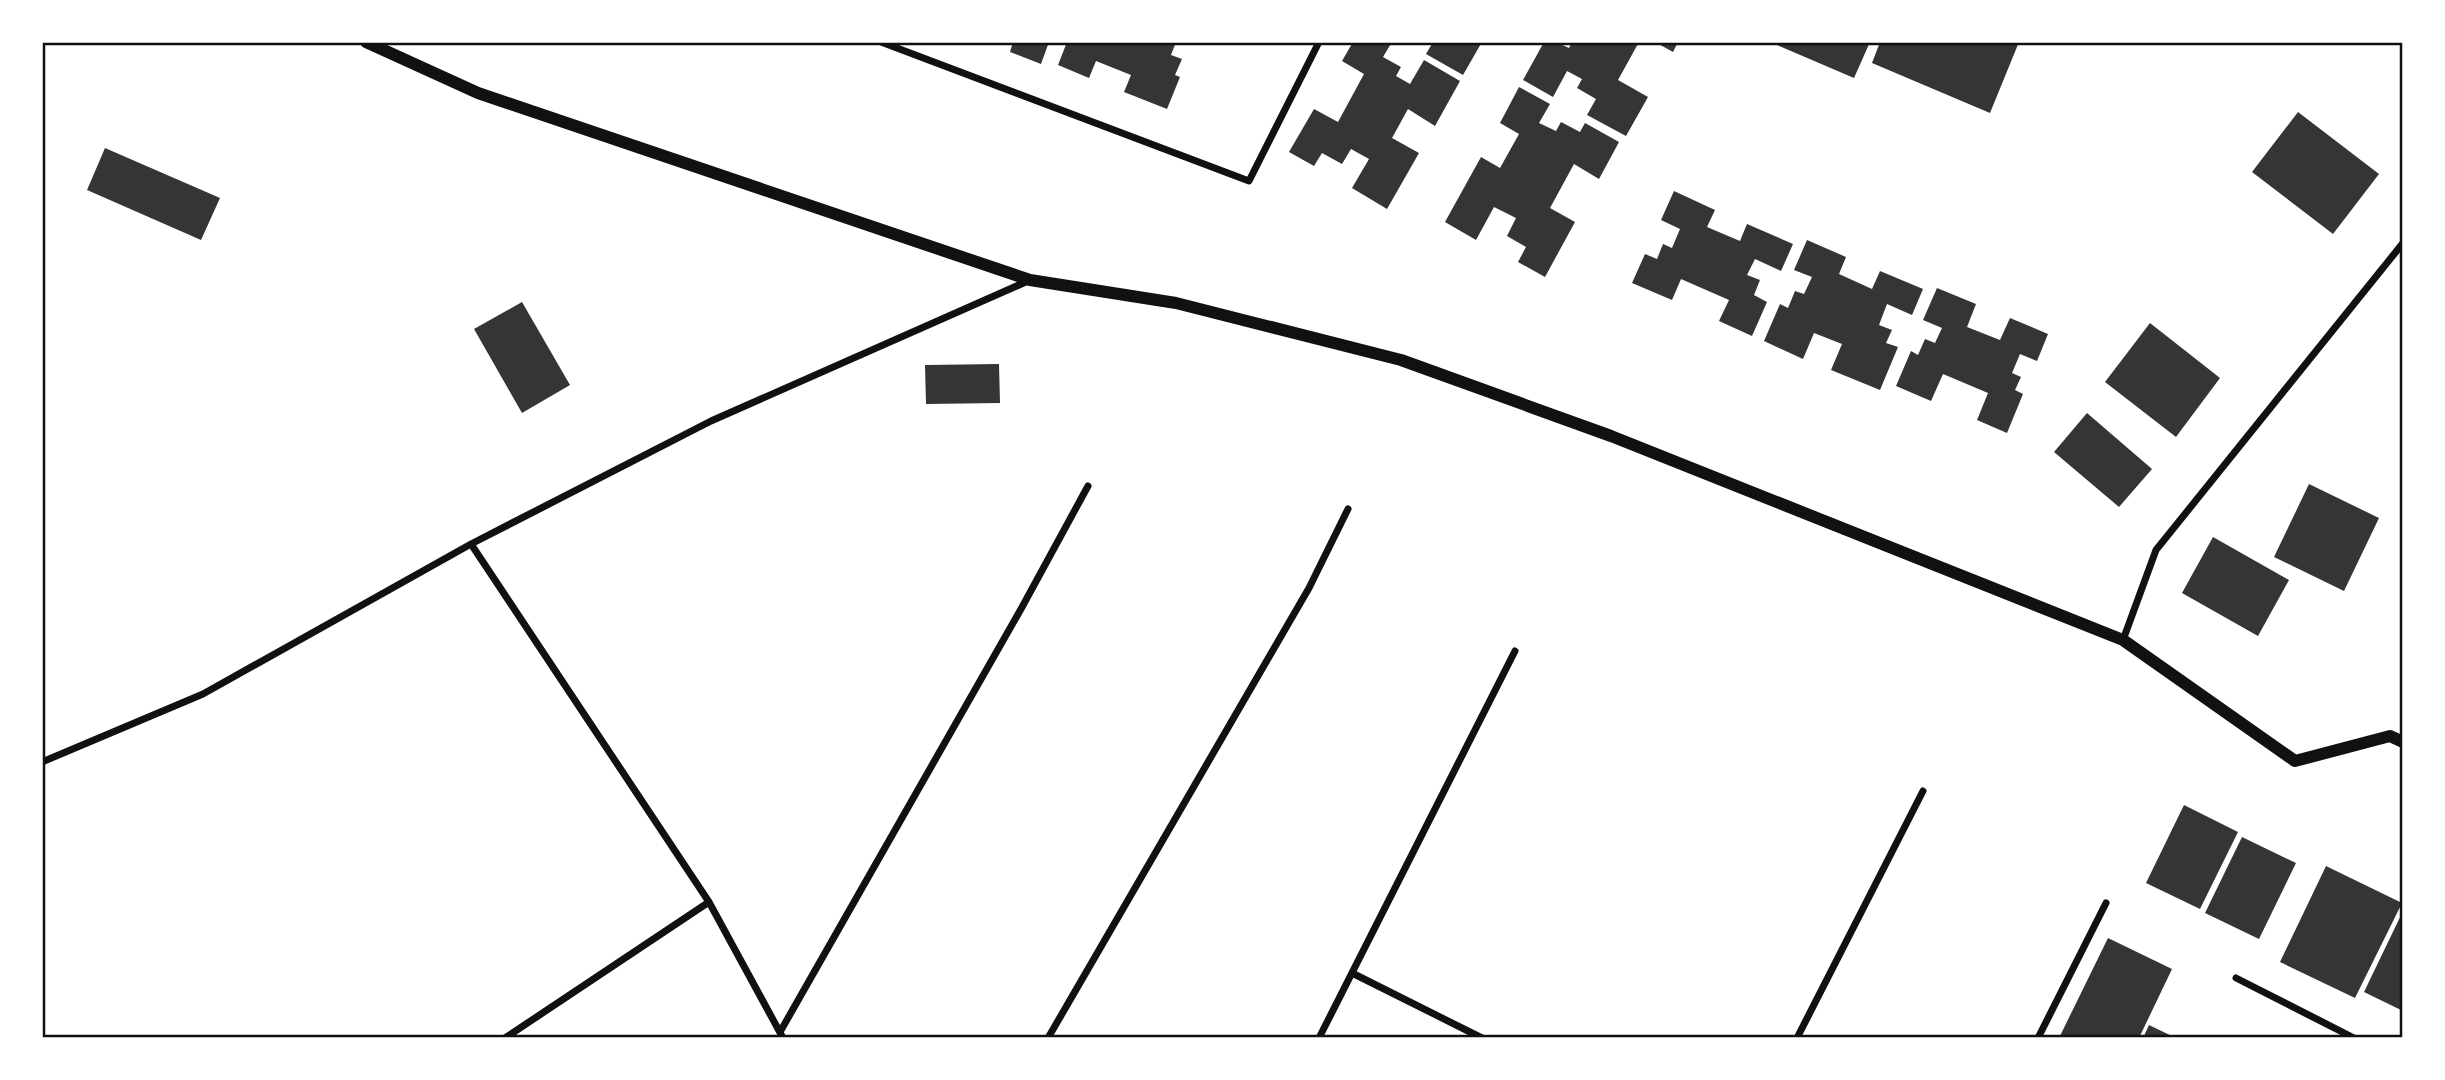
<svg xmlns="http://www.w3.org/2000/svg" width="2445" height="1080" font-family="'Source Sans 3',sans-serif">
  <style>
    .building { fill: #353535 }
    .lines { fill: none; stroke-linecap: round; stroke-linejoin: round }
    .minor { stroke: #111; stroke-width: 7 }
    .tertiary { stroke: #111; stroke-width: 12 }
    .neatline { fill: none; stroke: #111; stroke-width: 2.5 }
  </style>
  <rect width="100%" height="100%" fill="#fff"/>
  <!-- building -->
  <path class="building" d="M 1013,42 L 1049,42 L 1041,64 L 1010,52 Z
    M 1067,42 L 1176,42 L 1171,55 L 1182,59 L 1175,75 L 1180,77 L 1167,109 L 1124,92 L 1131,75 L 1096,61 L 1089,78 L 1058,65 Z
    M 1353,42 L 1392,42 L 1383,57 L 1401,67 L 1396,76 L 1410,84 L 1424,60 L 1460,81 L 1435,126 L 1408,109 L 1392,138 L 1419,153 L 1387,209 L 1352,188 L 1369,159 L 1351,149 L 1342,164 L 1322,153 L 1314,166 L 1289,152 L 1314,109 L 1338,122 L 1364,74 L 1342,61 Z
    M 1433,42 L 1482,42 L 1463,75 L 1426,54 Z
    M 1544,42 L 1556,42 L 1569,48 L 1572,42 L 1639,42 L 1618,80 L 1648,97 L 1626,136 L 1587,115 L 1596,99 L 1577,88 L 1582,79 L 1567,71 L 1553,97 L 1523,80 Z
    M 1655,42 L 1678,42 L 1673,52 Z
    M 1770,42 L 1870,42 L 1854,78 Z
    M 1880,42 L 2019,42 L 1990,113 L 1872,63 Z
    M 1519,87 L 1550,104 L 1539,123 L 1556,131 L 1561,122 L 1580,132 L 1585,123 L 1619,142 L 1599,179 L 1574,164 L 1550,208 L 1575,222 L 1545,277 L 1518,262 L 1526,247 L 1507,236 L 1516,218 L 1494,207 L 1476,240 L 1445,222 L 1481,157 L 1500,168 L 1519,134 L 1500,123 Z
    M 2298,112 L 2379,174 L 2333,234 L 2252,172 Z
    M 105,148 L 220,198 L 201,240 L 87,190 Z
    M 1674,191 L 1715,210 L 1707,227 L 1740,241 L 1747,224 L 1793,244 L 1781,271 L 1755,259 L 1747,275 L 1760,280 L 1754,295 L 1767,302 L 1752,336 L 1719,321 L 1729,300 L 1681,279 L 1672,300 L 1632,283 L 1645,254 L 1657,259 L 1663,244 L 1672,248 L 1680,229 L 1661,220 Z
    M 1807,240 L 1846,257 L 1839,274 L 1872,289 L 1880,271 L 1923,289 L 1912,315 L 1887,304 L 1879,325 L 1892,330 L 1886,343 L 1898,347 L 1880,390 L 1831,370 L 1842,344 L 1814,333 L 1803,359 L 1764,341 L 1780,304 L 1788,308 L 1795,291 L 1804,294 L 1812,277 L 1794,270 Z
    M 1937,288 L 1976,304 L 1967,327 L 2000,340 L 2010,318 L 2048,334 L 2037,361 L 2020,354 L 2012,373 L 2021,377 L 2015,390 L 2023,394 L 2007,433 L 1977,420 L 1988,393 L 1943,374 L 1931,401 L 1896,386 L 1911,351 L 1918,355 L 1925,339 L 1935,343 L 1942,328 L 1923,320 Z
    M 522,302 L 570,385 L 522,413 L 474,329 Z
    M 2150,323 L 2220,378 L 2176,437 L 2105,382 Z
    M 999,364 L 1000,403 L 926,404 L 925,365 Z
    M 2087,413 L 2152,469 L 2119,507 L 2054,452 Z
    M 2309,484 L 2379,518 L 2344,591 L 2274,557 Z
    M 2213,537 L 2289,580 L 2258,636 L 2182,593 Z
    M 2184,805 L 2238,832 L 2200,909 L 2146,883 Z
    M 2242,837 L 2296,863 L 2259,939 L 2205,913 Z
    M 2326,866 L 2402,903 L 2355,998 L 2280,962 Z
    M 2403,911 L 2403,1011 L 2364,992 Z
    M 2108,938 L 2172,969 L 2139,1038 L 2059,1038 Z
    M 2149,1025 L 2176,1038 L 2143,1038 Z"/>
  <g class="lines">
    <!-- minor -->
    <path class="minor" d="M 881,42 L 1249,181 L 1319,42
      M 471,544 L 709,902
      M 2123,640 L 2156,550 L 2403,243
      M 42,762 L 203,694 L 471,544 L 711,421 L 1028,281
      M 1352,973 L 1482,1038
      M 2236,978 L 2354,1038
      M 780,1032 L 1021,609 L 1088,486
      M 505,1038 L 709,902 L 783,1038
      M 1048,1038 L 1309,588 L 1348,509
      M 1319,1038 L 1515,651
      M 1797,1038 L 1923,791
      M 2038,1038 L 2106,903"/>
    <!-- tertiary -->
    <path class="tertiary" d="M 366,42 L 478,93 L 1030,280 L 1176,303 L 1401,360 L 1611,436 L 2123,640 L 2295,761 L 2390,736 L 2403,742"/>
  </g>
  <!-- border -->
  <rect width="2445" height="1080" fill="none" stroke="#ffffff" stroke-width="88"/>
  <rect x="44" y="44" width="2357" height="992" class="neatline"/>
</svg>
